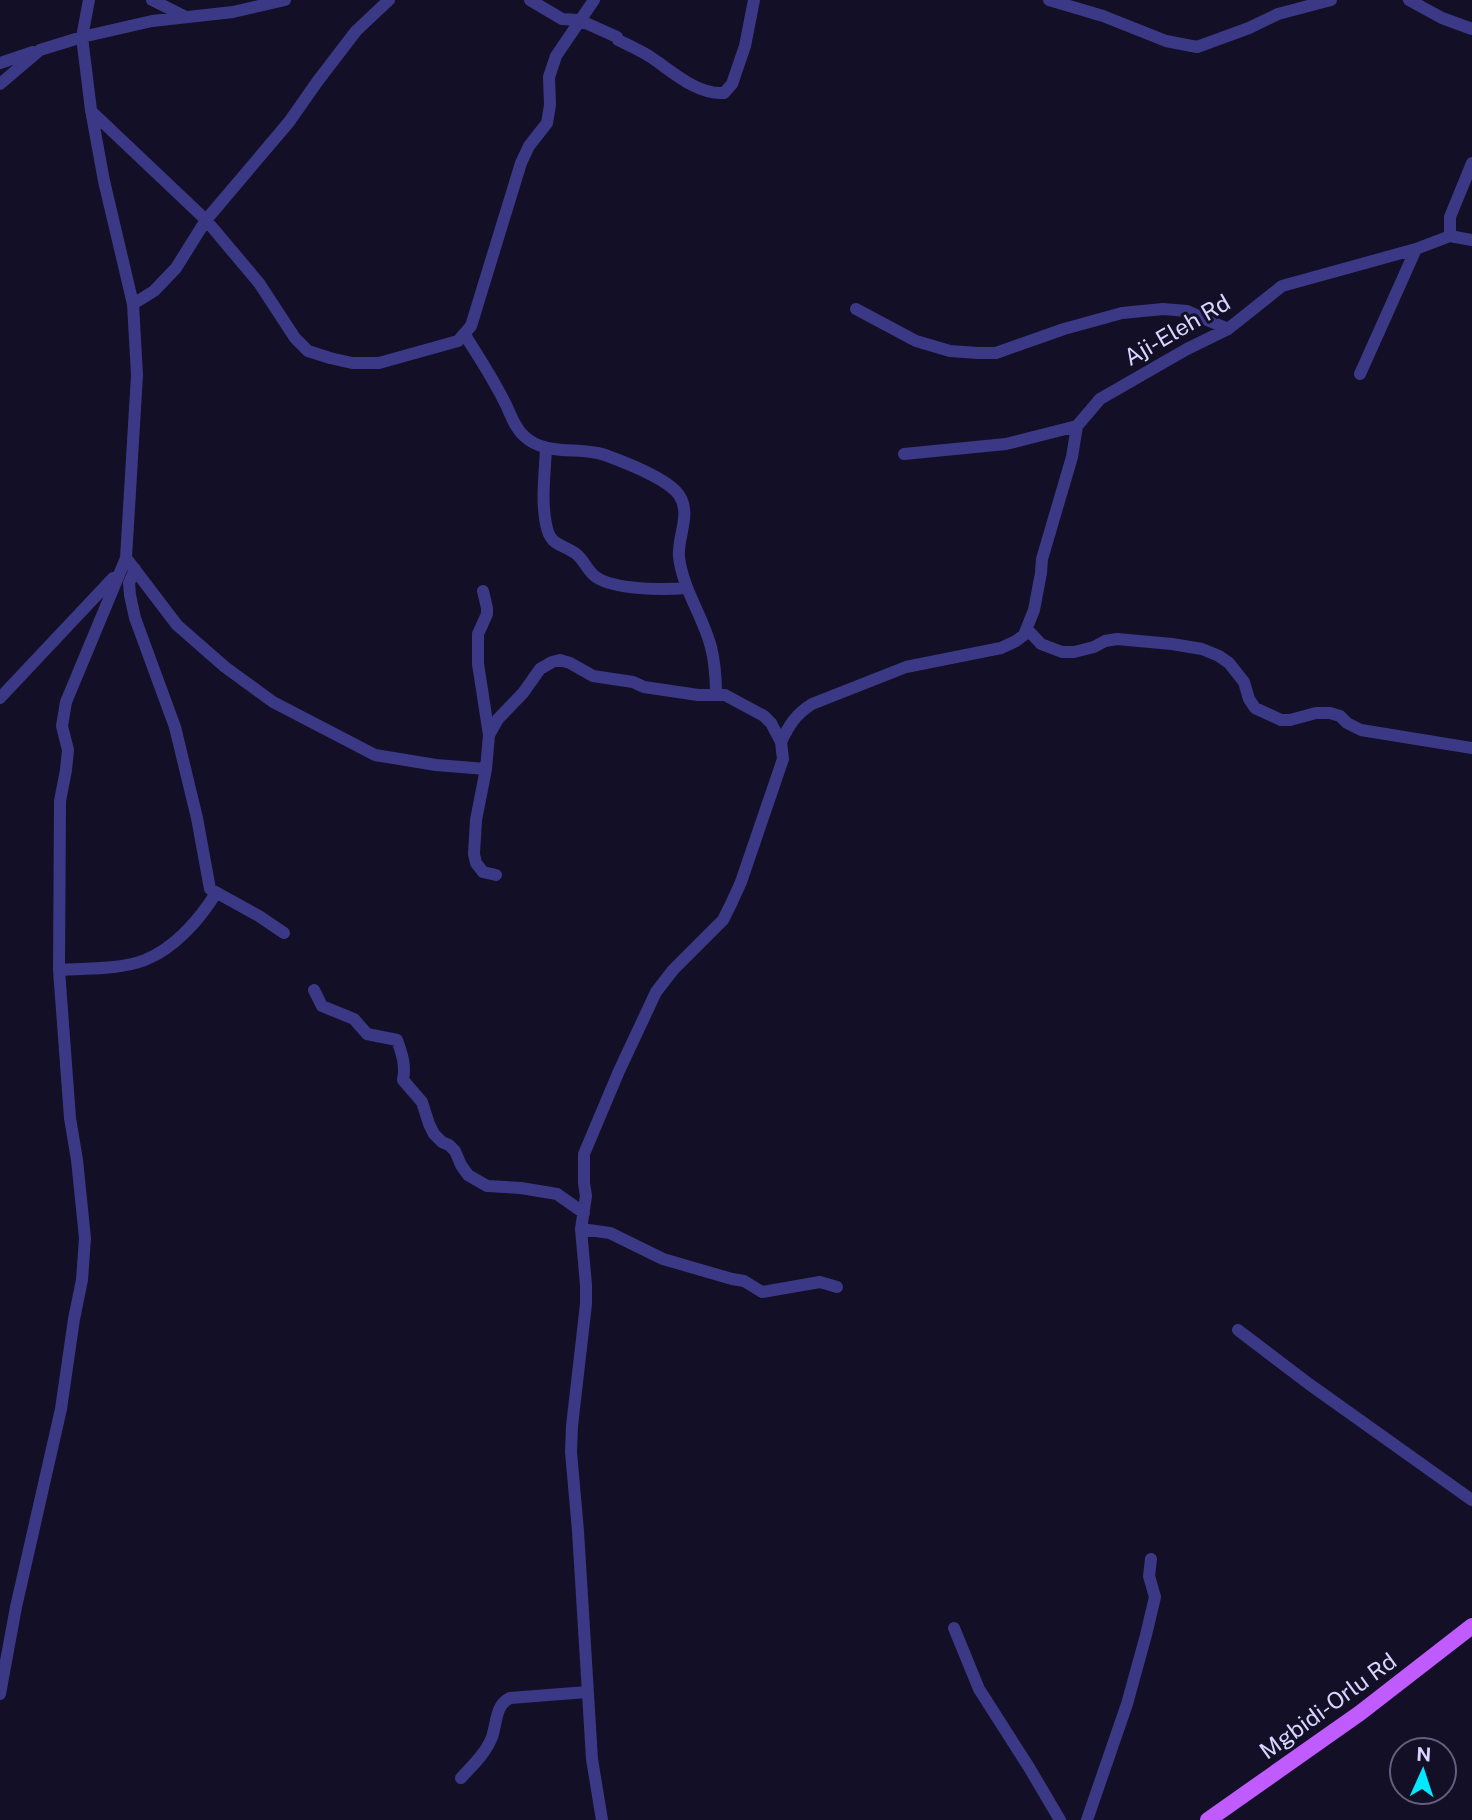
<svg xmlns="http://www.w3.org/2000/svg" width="1472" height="1820" font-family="'Public Sans',sans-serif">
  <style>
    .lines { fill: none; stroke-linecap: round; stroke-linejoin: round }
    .minor { stroke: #3b3986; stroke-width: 12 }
    .major { stroke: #c05cff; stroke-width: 16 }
    .labels { text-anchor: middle; stroke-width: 6; stroke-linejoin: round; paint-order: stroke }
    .street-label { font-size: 23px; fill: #d9d5ff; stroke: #130f27 }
  </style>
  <rect width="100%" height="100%" fill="#130f27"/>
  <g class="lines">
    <!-- minor -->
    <path class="minor" d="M 152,0 L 184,16
      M 530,0 L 562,19 L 579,20 L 617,37 L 618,40 C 628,45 639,50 649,56 C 671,70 696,95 724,93 L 732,84 L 745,46 L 754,0
      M 1049,0 L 1103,16 L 1166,41 L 1197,47 L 1249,28 L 1278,14 L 1331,0
      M 1409,0 L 1442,18 L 1472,29
      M 0,63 L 33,52
      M 0,84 L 40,50 L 82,37 L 89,0
      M 91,111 L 206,220 L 259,283 L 295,338 L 308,351 L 330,358 L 352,363 L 379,363 L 458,341 L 471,326 L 521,163 L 529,146 L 547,123 L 550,105 L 549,77 L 556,56 L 594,0
      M 1450,236 L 1450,217 L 1472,163
      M 133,304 L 154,291 L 176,268 L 206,220 L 289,122 L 317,82 L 356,31 L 389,0
      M 856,309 L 916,341 L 950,351 L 978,353 L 996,353 L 1064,329 L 1122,313 L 1163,309 L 1187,311 L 1228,329
      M 465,335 C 478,356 492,377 503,399 C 510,411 513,426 524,436 C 546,457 580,446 605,455 C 624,462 667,478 679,495 C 692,514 677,537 679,557 C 683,590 703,616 711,647 C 715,663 716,679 716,695
      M 1360,374 L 1416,249
      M 546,448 C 545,473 541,500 546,524 C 550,546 560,543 575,553 C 584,559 587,571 596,577 C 614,590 665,590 686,588
      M 904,454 L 1006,444 L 1077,426 L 1100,399 L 1187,349 L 1228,329 L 1282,286 L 1416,249 L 1450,236 L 1472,240
      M 126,558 L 177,625 L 225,667 L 273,702 L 375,755 L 436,765 L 486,769
      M 135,569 L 129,583 L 130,595 L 135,618 L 175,727 L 197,818 L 210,889 L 259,916 L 284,933
      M 483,591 L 487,608 L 487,614 L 478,634 L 478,664 L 489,735 L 486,769 L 476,820 L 474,854 L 476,863 L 483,872 L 496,875
      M 1027,629 L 1041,644 L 1062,652 L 1074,652 L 1094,647 L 1105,641 L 1117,639 L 1172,644 L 1202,649 L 1219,656 L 1229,663 L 1244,682 L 1249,699 L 1255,708 L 1281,720 L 1290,720 L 1316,713 L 1330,713 L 1340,716 L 1347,723 L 1361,730 L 1472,748
      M 0,698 L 113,578
      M 489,735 L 498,719 L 523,693 L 540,669 L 552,662 L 560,660 L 570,663 L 593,676 L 633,682 L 644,687 L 698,695 L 725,695 L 764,716 L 771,723 L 781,742 L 783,759 L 741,882 L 731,904 L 723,920 L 673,970 L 656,992 L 619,1071 L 584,1154 L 584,1183 L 586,1196 L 581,1229 L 586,1285 L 586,1304 L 572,1426 L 571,1452 L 578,1531 L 592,1759 L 602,1820
      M 781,742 C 789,725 796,714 812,704 L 906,667 L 1001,648 L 1016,641 L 1024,635 L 1034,610 L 1041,573 L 1042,559 L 1072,457 L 1077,426
      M 59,970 C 87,968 119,970 145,960 C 175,948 200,919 216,893
      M 314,990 L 322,1006 L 354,1019 L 367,1034 L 397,1040 C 402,1054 406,1065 403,1080 L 422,1102 L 429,1124 L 434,1134 L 442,1142 L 449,1145 L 455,1151 L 461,1165 L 468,1175 L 487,1186 L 521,1188 L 557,1194 L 584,1213
      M 581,1229 L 610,1233 L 663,1259 L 732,1279 L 744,1281 L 762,1292 L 820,1282 L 837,1287
      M 1238,1330 L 1309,1384 L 1472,1500
      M 954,1628 L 979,1689 L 1030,1769 L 1060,1820
      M 0,1694 L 16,1607 L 61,1409 L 74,1319 L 82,1280 L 85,1238 L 77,1160 L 70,1118 L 59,970 L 60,801 L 66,770 L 68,750 L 62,726 L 66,702 L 126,558 L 137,375 L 133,304 L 104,181 L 91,110 L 82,37 L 152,21 L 233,12 L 285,0
      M 461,1778 C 472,1766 486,1753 492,1737 C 497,1723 495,1705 510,1698 L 587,1692
      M 1087,1820 L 1127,1704 L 1146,1635 L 1155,1597 L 1149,1576 L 1151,1559"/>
    <!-- major -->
    <path class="major" d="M 1208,1820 L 1360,1713 L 1472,1626"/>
  </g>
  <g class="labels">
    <!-- street labels -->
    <g class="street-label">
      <text transform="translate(1177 330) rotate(-30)" y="8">Aji-Eleh Rd</text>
      <text transform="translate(1328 1706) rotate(-36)" y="8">Mgbidi-Orlu Rd</text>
    </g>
  </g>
  <!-- north arrow -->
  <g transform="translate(1423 1771) rotate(3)"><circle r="33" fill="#130f27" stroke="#625e7d" stroke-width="2"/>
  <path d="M0-5L12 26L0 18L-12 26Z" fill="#01e9ff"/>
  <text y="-10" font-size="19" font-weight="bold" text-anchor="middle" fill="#d9d5ff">N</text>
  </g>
</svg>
